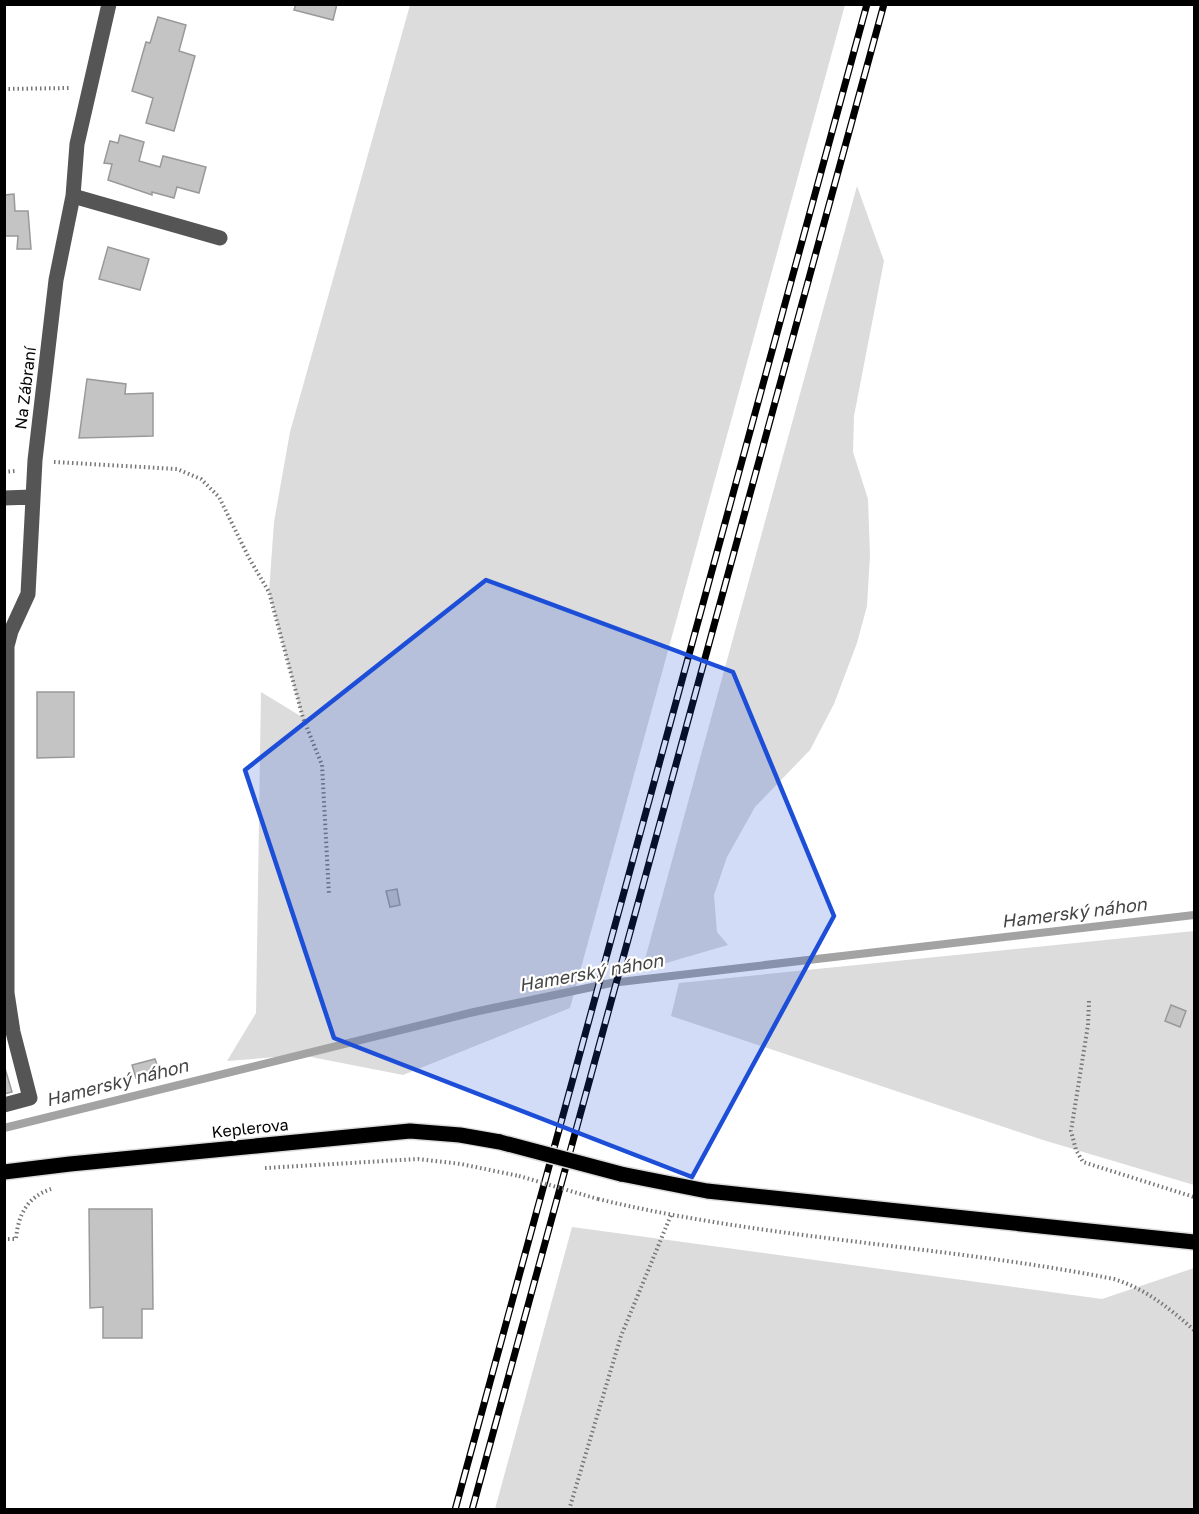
<svg xmlns="http://www.w3.org/2000/svg" width="1199" height="1514" font-family="'Golos Text',sans-serif">
  <style>
    .green { fill: #dcdcdc }
    .lines { fill: none; stroke-linecap: round; stroke-linejoin: round }
    .stream { stroke: #a3a3a3; stroke-width: 8 }
    .building { fill: #c4c4c4; stroke: #999; stroke-width: 1.5 }
    .major-casing { stroke: #dbdbdb; stroke-width: 18 }
    .path { stroke: #777; stroke-width: 4; stroke-dasharray: 1.5 3; stroke-linecap: butt }
    .minor { stroke: #555; stroke-width: 15 }
    .major { stroke: #000; stroke-width: 15 }
    .rail-casing { stroke: #000; stroke-width: 7 }
    .rail { stroke: #fff; stroke-width: 4.5; stroke-dasharray: 14; stroke-linecap: butt }
    .major-bridge-casing { stroke: #dbdbdb; stroke-width: 18; stroke-linecap: butt }
    .path-bridge { stroke: #777; stroke-width: 4; stroke-dasharray: 1.5 3; stroke-linecap: butt }
    .major-bridge { stroke: #000; stroke-width: 15 }
    .marked { fill: #1d4ed8; fill-opacity: 0.2; stroke: #1d4ed8; stroke-width: 4.5; stroke-linejoin: round }
    .labels { text-anchor: middle; stroke-width: 4.5; stroke-linejoin: round; paint-order: stroke }
    .street-label { font-size: 16px; fill: #000; stroke: #fff }
    .water-label { font-size: 18px; font-style: italic; fill: #444; stroke: #fff }
  </style>
  <rect width="100%" height="100%" fill="#fff"/>
  <!-- green -->
  <path class="green" d="M 410,5 L 845,5 L 570,1008 L 403,1075 L 301,1055 L 227,1061 L 256,1013 L 261,692 L 302,717 L 269,592 L 274,522 L 290,432 Z
    M 857,186 L 884,261 L 854,416 L 853,452 L 868,499 L 870,555 L 867,606 L 857,643 L 834,704 L 810,750 L 755,807 L 727,857 L 714,895 L 717,932 L 728,945 L 642,970 Z
    M 1194,931 L 1194,1185 L 1043,1140 L 671,1016 L 679,983 Z
    M 572,1227 L 1102,1299 L 1194,1268 L 1194,1509 L 495,1509 Z"/>
  <g class="lines">
    <!-- stream -->
    <path class="stream" d="M 4,1128 L 474,1012 L 611,983 L 1194,915"/>
  </g>
  <!-- building -->
  <path class="building" d="M 296,4 L 337,4 L 333,20 L 294,10 Z
    M 158,17 L 186,25 L 179,51 L 195,56 L 174,131 L 146,123 L 153,98 L 132,91 L 146,42 L 150,43 Z
    M 120,135 L 144,142 L 139,161 L 160,167 L 163,156 L 206,167 L 199,193 L 177,187 L 174,198 L 152,192 L 152,195 L 108,180 L 112,164 L 104,163 L 110,141 L 118,143 Z
    M 14,194 L 15,211 L 28,211 L 31,249 L 17,249 L 18,236 L 4,236 L 4,195 Z
    M 108,247 L 149,259 L 140,290 L 99,279 Z
    M 87,379 L 126,384 L 125,394 L 153,393 L 153,436 L 79,438 Z
    M 37,692 L 74,692 L 74,757 L 37,758 Z
    M 397,889 L 400,905 L 390,907 L 386,891 Z
    M 1171,1005 L 1186,1011 L 1180,1027 L 1165,1021 Z
    M 155,1059 L 159,1071 L 136,1078 L 132,1065 Z
    M 4,1065 L 12,1092 L 4,1094 Z
    M 89,1209 L 152,1209 L 153,1309 L 142,1309 L 142,1338 L 103,1338 L 103,1307 L 90,1308 Z"/>
  <g class="lines">
    <defs>
      <path id="major" d="M 4,1172 L 70,1164 L 410,1131 L 460,1135 L 500,1142
        M 621,1174 L 707,1191 L 1194,1242"/>
    </defs>
    <!-- major casing -->
    <use href="#major" class="major-casing"/>
    <!-- path -->
    <path class="path" d="M 4,89 L 70,88
      M 54,462 L 177,469 L 201,479 L 219,497 L 249,558 L 269,592 L 303,718 L 322,765 L 329,895
      M 4,472 L 15,471
      M 1089,1001 L 1088,1025 L 1071,1131 L 1076,1150 L 1083,1162 L 1194,1197
      M 265,1168 L 418,1159 L 461,1164 L 519,1176
      M 598,1199 C 768,1240 943,1245 1114,1279 C 1146,1289 1169,1308 1194,1330
      M 8,1239 L 16,1239 C 18,1215 27,1197 51,1189
      M 569,1510 L 621,1336 L 671,1215"/>
    <!-- minor -->
    <path class="minor" d="M 73,196 L 220,238
      M 4,498 L 32,497
      M 4,994 L 7,993 L 7,646 L 11,631 L 28,594 L 35,460 L 56,280 L 73,196 L 77,144 L 109,4
      M 4,1105 L 30,1098 L 13,1032 L 7,993"/>
    <!-- major -->
    <use href="#major" class="major"/>
    <defs>
      <path id="rail" d="M 455,1510 L 867,4
        M 472,1510 L 884,4"/>
    </defs>
    <!-- rail casing -->
    <use href="#rail" class="rail-casing"/>
    <!-- rail -->
    <use href="#rail" class="rail"/>
    <defs>
      <path id="major-bridge" d="M 500,1142 L 621,1174"/>
    </defs>
    <!-- major-bridge casing -->
    <use href="#major-bridge" class="major-bridge-casing"/>
    <!-- path-bridge -->
    <path class="path-bridge" d="M 519,1176 L 598,1199"/>
    <!-- major-bridge -->
    <use href="#major-bridge" class="major-bridge"/>
  </g>
  <!-- marked area -->
  <path class="marked" d="M 486,580 L 733,672 L 834,916 L 692,1177 L 334,1038 L 245,770 Z"/>
  <g class="labels">
    <!-- street labels -->
    <g class="street-label">
      <text transform="translate(25 388) rotate(-83)" y="6">Na Zábraní</text>
      <text transform="translate(250 1128) rotate(-6)" y="6">Keplerova</text>
    </g>
    <!-- water labels -->
    <g class="water-label">
      <text transform="translate(1074 913) rotate(-7)" y="6">Hamerský náhon</text>
      <text transform="translate(591 973) rotate(-10)" y="6">Hamerský náhon</text>
      <text transform="translate(117 1083) rotate(-14)" y="6">Hamerský náhon</text>
    </g>
  </g>
  <!-- border -->
  <rect width="1199" height="1514" fill="none" stroke="#000000" stroke-width="12"/>
</svg>
